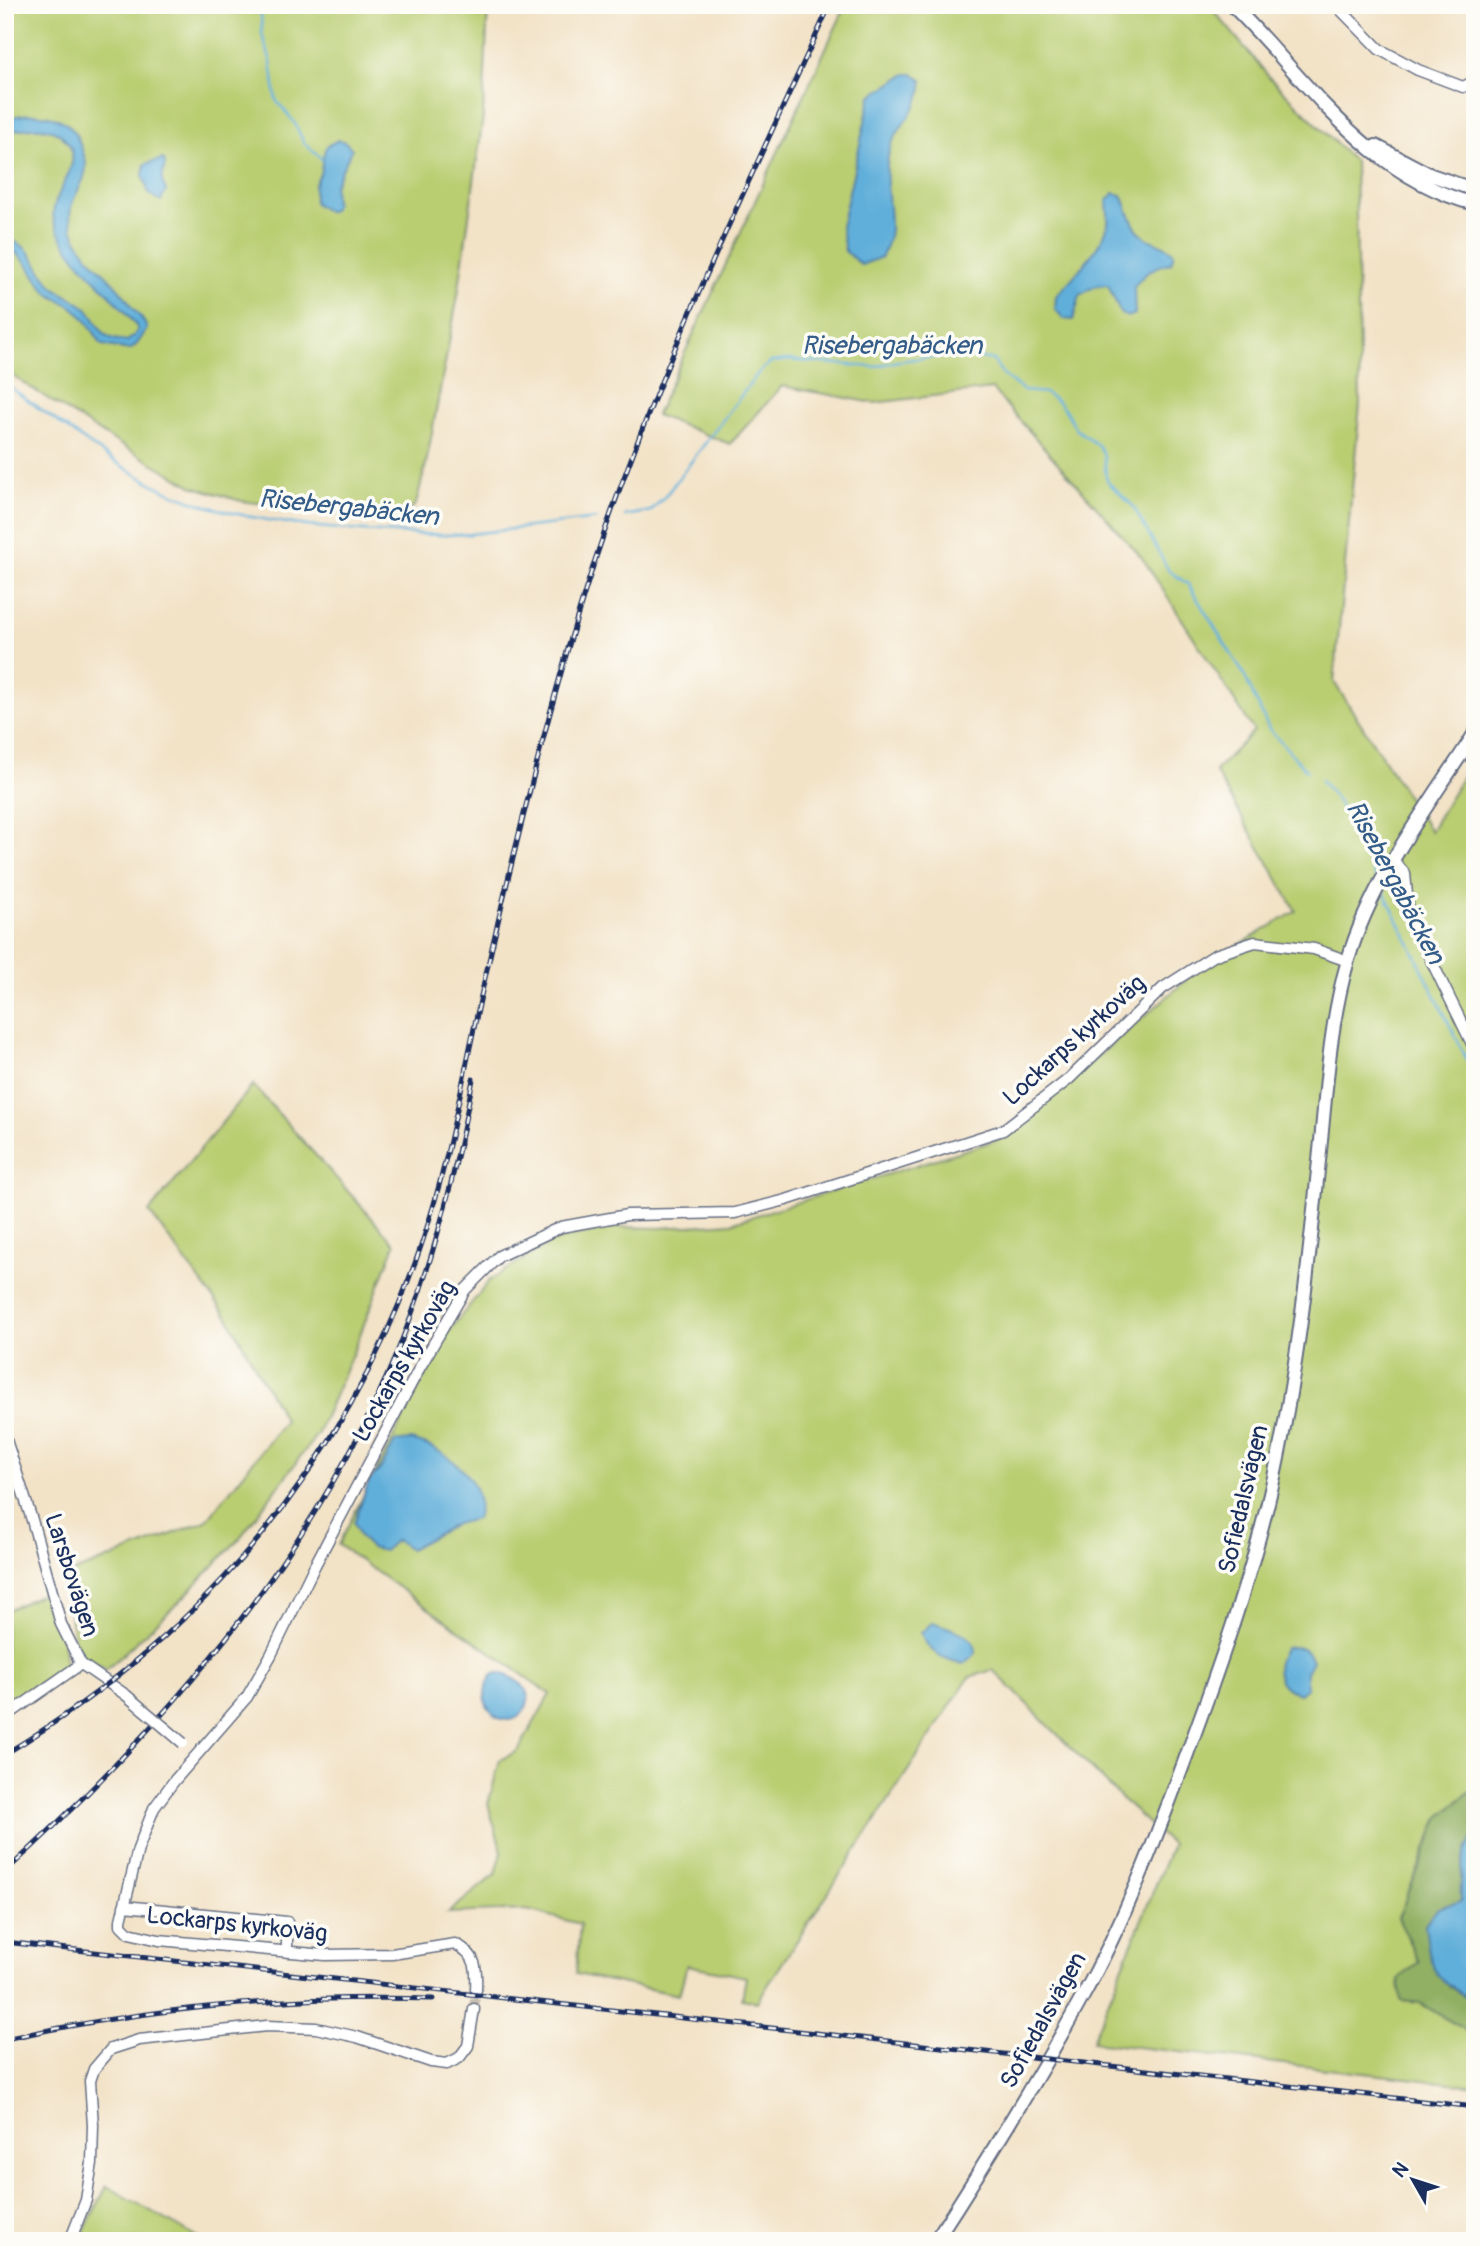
<svg xmlns="http://www.w3.org/2000/svg" width="1480" height="2246" font-family="Pangolin,sans-serif">
  <style>
    .green { fill: #b9cd71; stroke: #6a7e68; stroke-width: 2 }
    .forest { fill: #92b063; stroke: #567060; stroke-width: 2 }
    .water { fill: #60afda; stroke: #3e6f9c; stroke-width: 2 }
    .lines { fill: none; stroke-linecap: round; stroke-linejoin: round }
    .stream { stroke: #60afda; stroke-width: 2.5 }
    .minor-tunnel { stroke: #c7beb1; stroke-width: 10; stroke-dasharray: 10 5; stroke-linecap: butt }
    .minor-casing { stroke: #666e82; stroke-width: 13 }
    .major-casing { stroke: #666e82; stroke-width: 16 }
    .minor { stroke: #fff; stroke-width: 10 }
    .major { stroke: #fff; stroke-width: 12 }
    .rail-casing { stroke: #1b2f5e; stroke-width: 5 }
    .rail { stroke: #fdfcf7; stroke-width: 2.5; stroke-dasharray: 8; stroke-linecap: butt }
    .minor-bridge-casing { stroke: #666e82; stroke-width: 13; stroke-linecap: butt }
    .minor-bridge { stroke: #fff; stroke-width: 10 }
    .labels { text-anchor: middle; stroke-width: 7; stroke-linejoin: round; paint-order: stroke }
    .street-label { font-size: 24px; fill: #1b2f5e; stroke: #fdfcf7 }
    .water-label { font-size: 26px; font-style: italic; fill: #335c89; stroke: #fdfcf7 }
  </style>
  <rect width="100%" height="100%" fill="#fdfcf7"/>
  <filter id="ink" filterUnits="userSpaceOnUse"><feTurbulence type="fractalNoise" baseFrequency=".0143" numOctaves="2"/><feDisplacementMap in="SourceGraphic" scale="14" xChannelSelector="R" yChannelSelector="G"/><feConvolveMatrix kernelMatrix="1 2 1 2 8 2 1 2 1" color-interpolation-filters="sRGB"/></filter>
  <filter id="wash" filterUnits="userSpaceOnUse"><feTurbulence type="fractalNoise" baseFrequency=".00686" numOctaves="4" result="noise"/><feDisplacementMap in="SourceGraphic" scale="28" xChannelSelector="R" yChannelSelector="G"/><feGaussianBlur stdDeviation="1.57" result="paint"/><feColorMatrix in="noise" values="0 0 0 0 0 0 0 0 0 0 0 0 0 0 0 0 0 1.4 0 .05"/><feComposite in="paint" operator="in"/></filter>
  <g filter="url(#wash)">
    <rect width="100%" height="100%" fill="#f2e2c6"/>
    <!-- green -->
    <path class="green" d="M 5,5 L 488,5 L 483,117 L 458,295 L 426,464 L 416,504 L 404,515 L 331,512 L 241,501 L 192,486 L 106,436 L 5,371 Z
      M 846,5 L 1205,5 L 1215,12 L 1270,78 L 1355,162 L 1360,404 L 1334,682 L 1430,831 L 1475,756 L 1475,1787 L 1439,1818 L 1398,1918 L 1419,1962 L 1399,1979 L 1420,2003 L 1475,2036 L 1475,2086 L 1092,2042 L 1172,1845 L 1129,1806 L 993,1670 L 969,1677 L 757,2002 L 742,1999 L 746,1977 L 687,1965 L 679,1995 L 576,1974 L 580,1924 L 527,1910 L 448,1913 L 496,1874 L 502,1852 L 488,1804 L 500,1760 L 518,1751 L 550,1694 L 338,1545 L 446,1335 L 490,1280 L 553,1241 L 617,1227 L 660,1228 L 731,1223 L 1003,1138 L 1198,970 L 1296,911 L 1215,771 L 1254,731 L 1143,559 L 992,389 L 874,403 L 782,386 L 730,444 L 656,415 Z
      M 253,1085 L 395,1244 L 354,1350 L 318,1433 L 239,1539 L 178,1603 L 107,1669 L 76,1654 L 64,1576 L 206,1521 L 285,1421 L 229,1319 L 149,1212 Z
      M 47,1592 C 53,1612 69,1648 64,1667 L 5,1707 L 5,1611 Z
      M 107,2186 L 200,2239 L 79,2241 Z"/>
    <!-- forest -->
    <path class="forest" d="M 1475,1787 L 1475,1836 C 1460,1850 1460,1882 1461,1901 L 1438,1908 L 1448,1986 L 1475,2002 L 1475,2036 L 1420,2003 L 1401,2001 L 1399,1979 L 1419,1962 L 1398,1918 L 1439,1818 Z"/>
    <!-- water -->
    <path class="water" d="M 906,74 L 913,74 L 922,79 C 925,106 897,125 890,148 C 882,175 891,203 890,230 C 889,239 885,249 882,257 L 861,265 L 845,251 L 841,227 L 871,96 Z
      M 29,114 C 53,114 72,120 80,144 C 82,150 86,158 86,164 C 87,188 62,200 73,231 C 83,257 107,273 123,294 C 127,298 129,303 132,307 C 139,317 143,316 147,329 L 137,344 L 130,350 L 102,345 C 93,331 85,316 71,306 C 63,301 53,298 47,292 C 34,278 25,252 5,248 L 5,240 C 30,240 36,268 51,284 C 61,295 76,298 87,309 C 95,316 98,329 106,335 C 111,340 119,340 127,341 L 134,336 L 138,329 C 114,291 72,267 55,224 C 44,196 90,165 65,139 C 50,122 26,128 5,132 L 5,118 Z
      M 338,140 L 345,142 L 352,149 L 334,186 L 335,205 L 331,211 L 326,211 L 314,203 L 314,186 L 320,174 L 325,149 L 328,145 Z
      M 163,159 L 165,163 L 162,181 L 166,191 L 161,201 L 149,194 L 143,175 L 145,164 Z
      M 1114,193 L 1122,195 C 1128,208 1132,228 1144,236 C 1154,244 1164,243 1174,253 L 1171,263 C 1154,266 1144,273 1134,287 L 1135,314 L 1128,317 L 1121,314 L 1108,285 L 1096,286 L 1080,295 L 1073,320 L 1064,319 L 1055,309 L 1056,296 C 1070,281 1106,243 1108,223 C 1109,216 1107,208 1107,201 Z
      M 410,1440 C 442,1446 491,1482 476,1519 L 456,1524 L 410,1549 L 396,1540 L 384,1551 L 371,1548 L 360,1537 L 354,1523 L 369,1481 L 381,1468 L 395,1442 Z
      M 933,1622 C 948,1629 976,1632 976,1653 L 963,1664 C 942,1658 929,1654 921,1633 Z
      M 1294,1647 C 1304,1648 1308,1651 1312,1661 L 1306,1672 L 1306,1688 L 1300,1694 C 1276,1688 1271,1667 1285,1648 Z
      M 500,1673 C 557,1689 513,1743 489,1709 C 481,1698 486,1684 493,1674 Z
      M 1475,1836 L 1475,2002 C 1431,1975 1431,1973 1425,1924 L 1438,1908 L 1461,1901 C 1461,1881 1460,1850 1475,1836 Z"/>
    <g class="lines">
      <!-- stream -->
      <path class="stream" d="M 256,5 L 261,15 L 262,34 L 271,62 L 276,100 L 294,122 L 304,143 L 322,159
        M 5,384 C 53,417 100,455 151,483 C 229,526 356,532 444,535 L 470,534 L 597,519
        M 625,516 L 651,511 L 666,495 L 759,372 L 771,362 L 788,360 L 874,367 L 898,361 L 933,357 L 976,357 L 993,360 L 1004,376 L 1024,391 L 1045,393 L 1057,401 L 1066,411 L 1076,429 L 1099,446 L 1104,455 L 1106,477 L 1109,483 L 1133,506 L 1169,571 L 1188,584 L 1243,673 L 1269,729 L 1307,771
        M 1321,780 L 1338,802 L 1377,879
        M 1382,888 L 1475,1076"/>
    </g>
  </g>
  <g filter="url(#ink)">
    <g class="lines">
      <!-- minor-tunnel -->
      <path class="minor-tunnel" d="M 474,2009 L 476,1990"/>
      <defs>
        <path id="minor" d="M 1336,5 L 1379,49 L 1418,70 L 1463,87 L 1475,81
          M 1394,861 L 1405,874 L 1409,915 L 1475,1050
          M 5,1437 L 32,1520 L 61,1624 L 81,1664 L 126,1695
          M 5,1717 L 81,1664
          M 124,1906 L 287,1922 L 287,1952
          M 476,1990 C 477,1969 477,1954 455,1944 L 392,1954 L 325,1955 L 159,1940 L 129,1933 L 121,1925 L 121,1920 L 138,1849 L 154,1808 L 174,1781 L 247,1697 L 271,1655 L 315,1565 L 420,1367 L 465,1290 L 499,1256 L 561,1227 L 627,1215 L 735,1213 L 786,1200 L 1003,1130 L 1069,1079 L 1163,988 L 1215,955 L 1255,942 L 1314,949 L 1348,961
          M 70,2241 L 86,2200 L 92,2163 L 93,2125 L 90,2081 L 94,2069 L 111,2049 L 139,2040 L 267,2026 L 316,2028 L 357,2037 L 431,2062 L 447,2064 L 459,2058 L 468,2046 L 474,2009"/>
        <path id="major" d="M 1232,5 C 1308,80 1366,176 1475,204
          M 1376,146 L 1431,175 L 1475,190
          M 935,2241 C 987,2161 1037,2080 1083,1996 C 1125,1920 1156,1838 1186,1757 C 1220,1665 1253,1572 1274,1477 C 1296,1376 1308,1273 1318,1170 C 1326,1099 1328,1029 1348,960 C 1372,878 1429,805 1475,733"/>
      </defs>
      <!-- minor casing -->
      <use href="#minor" class="minor-casing"/>
      <!-- major casing -->
      <use href="#major" class="major-casing"/>
      <!-- minor -->
      <use href="#minor" class="minor"/>
      <!-- major -->
      <use href="#major" class="major"/>
      <defs>
        <path id="rail" d="M 5,1754 C 202,1635 344,1468 420,1249 C 450,1161 464,1069 485,978 C 512,859 541,739 576,621 C 639,408 737,207 830,5
          M 5,1872 C 174,1718 330,1536 410,1319 C 439,1241 458,1161 473,1079
          M 5,1942 L 1475,2107
          M 5,2039 C 146,2008 289,1995 433,1999"/>
      </defs>
      <!-- rail casing -->
      <use href="#rail" class="rail-casing"/>
      <!-- rail -->
      <use href="#rail" class="rail"/>
      <defs>
        <path id="minor-bridge" d="M 126,1695 L 183,1743"/>
      </defs>
      <!-- minor-bridge casing -->
      <use href="#minor-bridge" class="minor-bridge-casing"/>
      <!-- minor-bridge -->
      <use href="#minor-bridge" class="minor-bridge"/>
    </g>
  </g>
  <g class="labels">
    <!-- street labels -->
    <g class="street-label">
      <text transform="translate(1074 1040) rotate(-42)" y="8">Lockarps kyrkoväg</text>
      <text transform="translate(404 1361) rotate(-60)" y="8">Lockarps kyrkoväg</text>
      <text transform="translate(1243 1499) rotate(-77)" y="8">Sofiedalsvägen</text>
      <text transform="translate(72 1575) rotate(72)" y="8">Larsbovägen</text>
      <text transform="translate(237 1924) rotate(6)" y="8">Lockarps kyrkoväg</text>
      <text transform="translate(1043 2020) rotate(-61)" y="8">Sofiedalsvägen</text>
    </g>
    <!-- water labels -->
    <g class="water-label">
      <text x="892" y="354">Risebergabäcken</text>
      <text transform="translate(349 507) rotate(6)" y="9">Risebergabäcken</text>
      <text transform="translate(1396 882) rotate(62)" y="9">Risebergabäcken</text>
    </g>
  </g>
  <!-- margin -->
  <rect width="1480" height="2246" fill="none" stroke="#fdfcf7" stroke-width="28"/>
  <!-- north arrow -->
  <g transform="translate(1413 2180) rotate(309)" stroke="#fdfcf7" stroke-width="5" paint-order="stroke">
  <path d="M0-5L12 26L0 18L-12 26Z" fill="#1b2f5e"/>
  <text y="-10" font-size="19" font-weight="bold" text-anchor="middle" fill="#1b2f5e">N</text>
  </g>
</svg>
